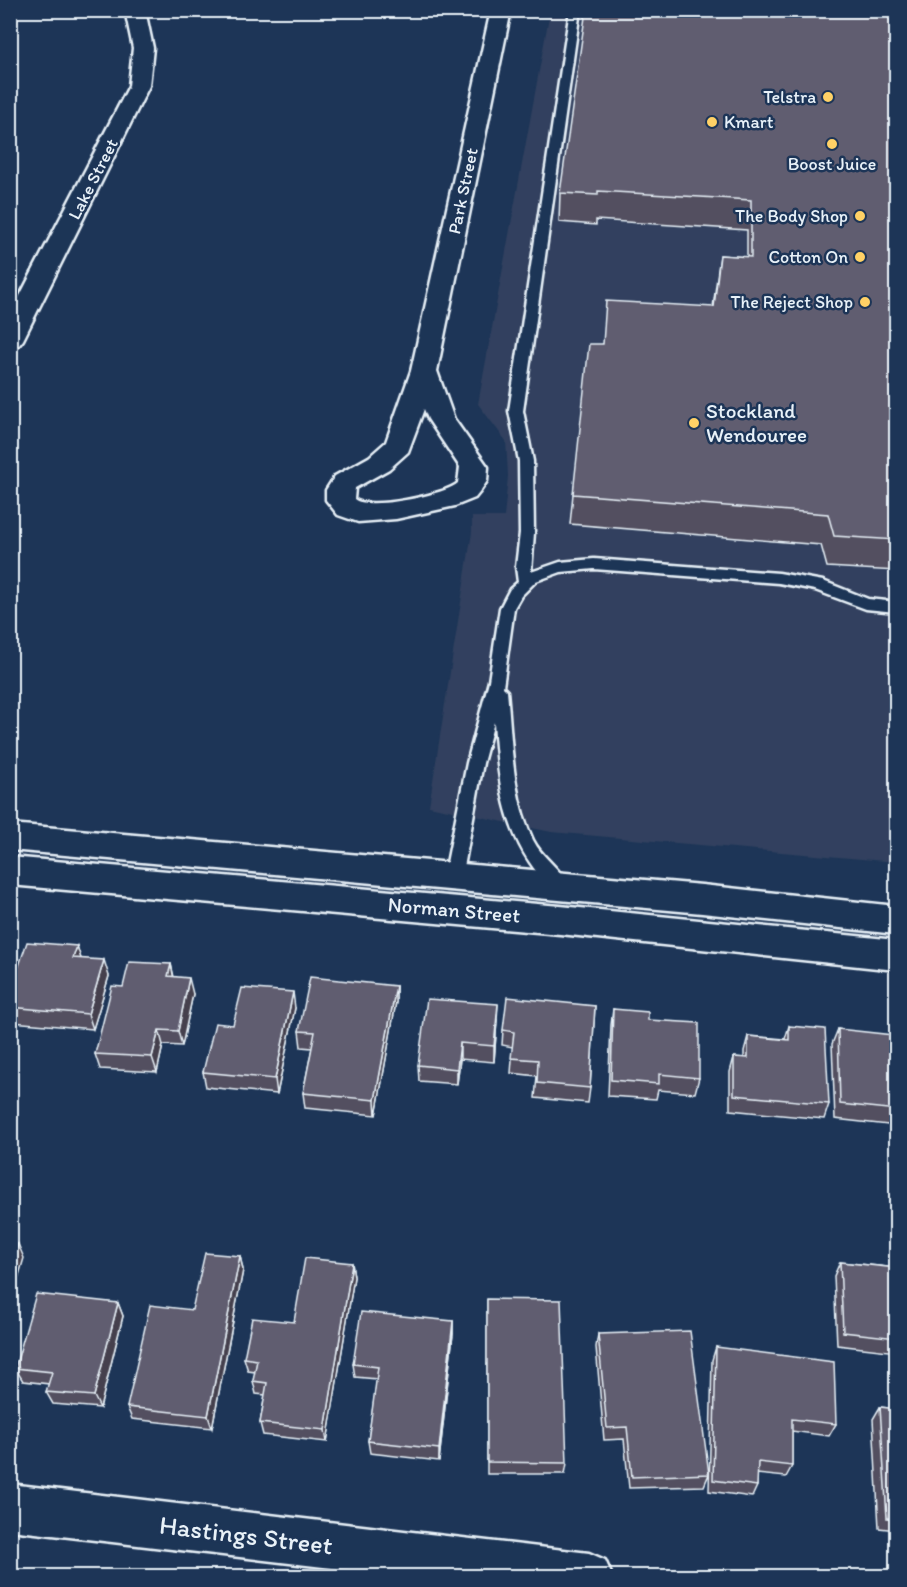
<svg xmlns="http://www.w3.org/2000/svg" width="907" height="1587" font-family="Itim,sans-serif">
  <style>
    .built { fill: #31415e }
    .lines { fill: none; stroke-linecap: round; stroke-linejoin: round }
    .lane-casing { stroke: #e8f1f8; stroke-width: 5 }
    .street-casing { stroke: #e8f1f8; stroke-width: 5 }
    .secondary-casing { stroke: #e8f1f8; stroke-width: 5 }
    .lane { fill: #1d3557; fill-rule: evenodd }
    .street { fill: #1d3557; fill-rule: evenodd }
    .secondary { fill: #1d3557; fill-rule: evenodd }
    .wall { fill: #535060; stroke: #e8f1f8; stroke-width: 1.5 }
    .shaded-wall { fill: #44414e; stroke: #e8f1f8; stroke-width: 1.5 }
    .building { fill: #615d70; stroke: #e8f1f8; stroke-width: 1.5 }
    .poi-dot { fill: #ffd166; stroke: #1d3557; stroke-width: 2 }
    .labels { text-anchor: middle; stroke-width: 5; stroke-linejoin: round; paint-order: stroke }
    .far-poi-label { font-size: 18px; fill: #e8f1f8; stroke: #1d3557; text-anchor: end }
    .far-street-label { font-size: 18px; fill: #e8f1f8; stroke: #1d3557 }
    .poi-label { font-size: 21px; fill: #e8f1f8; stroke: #1d3557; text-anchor: start }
    .street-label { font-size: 21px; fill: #e8f1f8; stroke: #1d3557 }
    .near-street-label { font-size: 26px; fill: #e8f1f8; stroke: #1d3557 }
  </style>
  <rect width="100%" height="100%" fill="#1d3557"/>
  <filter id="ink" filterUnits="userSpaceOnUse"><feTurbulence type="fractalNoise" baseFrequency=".0167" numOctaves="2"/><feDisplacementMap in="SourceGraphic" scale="12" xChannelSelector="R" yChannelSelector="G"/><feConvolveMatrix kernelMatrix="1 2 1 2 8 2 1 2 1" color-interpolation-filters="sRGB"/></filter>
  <g filter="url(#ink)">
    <!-- built -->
    <path class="built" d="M 550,11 L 896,11 L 896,862 L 551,832 L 429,806 L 472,532 L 472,517 L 504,517 L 508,476 L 506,441 L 478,404 Z"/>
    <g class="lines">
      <defs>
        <path id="lane" d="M 570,10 L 580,10 L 523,411 L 533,461 L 534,533 L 531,572 L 560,562 L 594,559 L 779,573 L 823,581 L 868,599 L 896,602 L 896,612 L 866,609 L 815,590 L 779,583 L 594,569 L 561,572 L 536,581 L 521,596 L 514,608 L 503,687 L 507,691 C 512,740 511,795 533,840 C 542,858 561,869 570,887 L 567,892 C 555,896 549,886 542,878 C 503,834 498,778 494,722 L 483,763 L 462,878 L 459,883 L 453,885 L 447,883 L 444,878 L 467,763 L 489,681 L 500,608 L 510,589 L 518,582 L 516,567 L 520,533 L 519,461 L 509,411 Z"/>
        <path id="street" d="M 125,10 L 145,10 L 153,48 L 149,86 L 23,340 L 19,345 L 10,347 L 10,315 L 129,86 L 133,48 Z
          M 491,10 L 511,10 L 437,371 L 454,419 L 488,467 L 487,481 L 479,493 L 475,498 L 455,506 L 396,519 L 358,522 L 338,515 L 326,500 L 326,490 L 335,476 L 369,457 L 386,442 L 411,371 ZM 424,409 L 428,419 L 460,467 L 458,483 C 445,495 367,511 354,499 L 355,488 L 389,469 L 408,452 Z
          M 10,1484 L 589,1553 L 605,1560 L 612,1576 L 400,1576 L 10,1530 Z"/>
        <path id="secondary" d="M 10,824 L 702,885 L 896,906 L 896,934 L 702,913 L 10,850 Z
          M 10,857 L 560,906 L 896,940 L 896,970 L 560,934 L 10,885 Z"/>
      </defs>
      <!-- lane casing -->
      <use href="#lane" class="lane-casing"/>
      <!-- street casing -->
      <use href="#street" class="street-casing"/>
      <!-- secondary casing -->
      <use href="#secondary" class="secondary-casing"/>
      <!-- lane -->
      <use href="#lane" class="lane"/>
      <!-- street -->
      <use href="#street" class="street"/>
      <!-- secondary -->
      <use href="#secondary" class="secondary"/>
    </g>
    <!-- wall -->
    <path class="wall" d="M 897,10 L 897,571 L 827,567 L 821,545 L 570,524 L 573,494 L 603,344 L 713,307 L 720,255 L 747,257 L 747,230 L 596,220 L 596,225 L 559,222 L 560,193 Z
      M 77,946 L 81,959 L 109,976 L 93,1029 L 12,1022 L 10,1018 L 10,992 Z
      M 171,964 L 174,977 L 193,994 L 182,1046 L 163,1045 L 157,1072 L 100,1069 L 95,1054 L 123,987 Z
      M 396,986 L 396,1002 L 376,1115 L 305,1108 L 303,1093 L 312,1048 L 301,1047 L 299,1031 Z
      M 595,1006 L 590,1088 L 588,1103 L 535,1098 L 537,1076 L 511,1073 L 513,1047 L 502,1045 L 503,1030 Z
      M 295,1008 L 277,1094 L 206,1087 L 203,1072 L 233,1025 Z
      M 613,1009 L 648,1020 L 699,1078 L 695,1093 L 658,1090 L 656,1099 L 608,1096 L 611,1025 Z
      M 497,1020 L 494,1062 L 460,1059 L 457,1084 L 419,1081 L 418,1065 Z
      M 789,1026 L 829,1104 L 824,1119 L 730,1110 L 730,1072 L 734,1057 L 744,1058 L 744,1051 L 748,1036 L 785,1039 Z
      M 838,1029 L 897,1062 L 897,1126 L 835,1119 L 832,1044 Z
      M 240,1256 L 243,1270 L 212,1428 L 132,1419 L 127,1407 L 192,1310 Z
      M 840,1262 L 897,1268 L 897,1352 L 837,1345 L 834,1276 Z
      M 352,1263 L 354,1277 L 327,1442 L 263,1435 L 260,1423 L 265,1395 L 256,1394 L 253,1381 L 255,1372 L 248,1371 L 244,1358 L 294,1322 Z
      M 487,1299 L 567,1463 L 565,1474 L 487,1474 Z
      M 118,1303 L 123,1316 L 100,1408 L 53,1404 L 46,1392 L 49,1384 L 23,1381 L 15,1368 Z
      M 453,1321 L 453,1334 L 439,1461 L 370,1453 L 368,1441 L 377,1379 L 355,1377 L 353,1364 Z
      M 598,1334 L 709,1474 L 704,1486 L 629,1488 L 624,1439 L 604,1440 L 596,1347 Z
      M 716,1347 L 836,1424 L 829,1436 L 792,1431 L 792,1466 L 786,1477 L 757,1474 L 757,1486 L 752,1497 L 709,1491 L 712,1360 Z
      M 880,1407 L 897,1409 L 897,1530 L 879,1528 L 873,1419 Z"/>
    <!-- shaded-wall -->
    <path class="shaded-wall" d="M 77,946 L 82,962 L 73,958 Z
      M 104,960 L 109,976 L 93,1029 L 88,1014 Z
      M 171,964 L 174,980 L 168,976 Z
      M 10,969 L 14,977 L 10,986 Z
      M 189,978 L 193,994 L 182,1046 L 178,1031 Z
      M 396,986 L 396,1002 L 376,1115 L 375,1100 Z
      M 293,992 L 295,1008 L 277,1094 L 275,1079 Z
      M 498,1004 L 497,1020 L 494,1062 L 494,1046 Z
      M 159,1030 L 163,1045 L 157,1072 L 152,1057 Z
      M 460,1043 L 460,1059 L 457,1084 L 457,1069 Z
      M 18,1244 L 24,1258 L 10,1306 L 10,1268 Z
      M 240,1256 L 243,1270 L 212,1428 L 208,1416 Z
      M 352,1263 L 354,1277 L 327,1442 L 325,1430 Z
      M 118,1303 L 123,1316 L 100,1408 L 94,1396 Z
      M 453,1321 L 453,1334 L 439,1461 L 439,1449 Z"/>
    <!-- building -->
    <path class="building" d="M 586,10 L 897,10 L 897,540 L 834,536 L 828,514 L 573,494 L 589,344 L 603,344 L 606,301 L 714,307 L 720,255 L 751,257 L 751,200 L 598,191 L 598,195 L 560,193 Z
      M 27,942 L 77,946 L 73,958 L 104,960 L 88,1014 L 10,1007 L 10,992 Z
      M 129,962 L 171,964 L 168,976 L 189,978 L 178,1031 L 159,1030 L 152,1057 L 95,1054 L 112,986 L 123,987 Z
      M 310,977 L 396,986 L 375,1100 L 303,1093 L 315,1032 L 299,1031 Z
      M 242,988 L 293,992 L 275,1079 L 203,1072 L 215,1023 L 233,1025 Z
      M 507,997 L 595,1006 L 590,1088 L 537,1083 L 538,1060 L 511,1058 L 514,1032 L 503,1030 Z
      M 427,999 L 498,1004 L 494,1046 L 460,1043 L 457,1069 L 418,1065 Z
      M 613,1009 L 648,1012 L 648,1020 L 699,1023 L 699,1078 L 659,1074 L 659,1084 L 611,1080 Z
      M 789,1026 L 825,1029 L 829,1104 L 734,1095 L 734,1057 L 748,1058 L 748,1036 L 789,1040 Z
      M 838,1029 L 893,1035 L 895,1062 L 897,1062 L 897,1110 L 840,1104 Z
      M 10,1244 L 18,1244 L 10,1268 Z
      M 205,1253 L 240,1256 L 208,1416 L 127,1407 L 150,1305 L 192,1310 Z
      M 305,1258 L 352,1263 L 325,1430 L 260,1423 L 267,1383 L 253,1381 L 257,1360 L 244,1358 L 252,1318 L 294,1322 Z
      M 840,1262 L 897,1268 L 897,1338 L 843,1332 Z
      M 36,1294 L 118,1303 L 94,1396 L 46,1392 L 52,1372 L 15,1368 Z
      M 487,1299 L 561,1300 L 567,1463 L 487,1462 Z
      M 361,1312 L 453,1321 L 439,1449 L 368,1441 L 378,1367 L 353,1364 Z
      M 690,1331 L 709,1474 L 632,1477 L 627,1427 L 607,1428 L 598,1334 Z
      M 716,1347 L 834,1362 L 836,1424 L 792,1419 L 792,1466 L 758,1462 L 757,1486 L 713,1480 Z
      M 880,1407 L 897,1409 L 897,1519 L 887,1518 Z"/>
  </g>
  <!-- markers -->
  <g class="poi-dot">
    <circle cx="828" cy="97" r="6"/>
    <circle cx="712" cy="122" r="6"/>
    <circle cx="832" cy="144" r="6"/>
    <circle cx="860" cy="216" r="6"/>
    <circle cx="860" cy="257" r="6"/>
    <circle cx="865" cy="302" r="6"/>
    <circle cx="694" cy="423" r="6"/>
  </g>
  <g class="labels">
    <!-- far-poi labels -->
    <g class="far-poi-label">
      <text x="816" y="103">Telstra</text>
      <text x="724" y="128" text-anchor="start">Kmart</text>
      <text x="832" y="170" text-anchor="middle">Boost Juice</text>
      <text x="848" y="222">The Body Shop</text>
      <text x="848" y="263">Cotton On</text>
      <text x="853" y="308">The Reject Shop</text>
    </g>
    <!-- far-street labels -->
    <g class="far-street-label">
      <text transform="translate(93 179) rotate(-63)" y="6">Lake Street</text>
      <text transform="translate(463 191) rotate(-78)" y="6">Park Street</text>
    </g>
    <!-- poi labels -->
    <g class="poi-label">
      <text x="706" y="418">Stockland<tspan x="706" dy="24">Wendouree</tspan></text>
    </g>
    <!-- street labels -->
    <g class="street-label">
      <text transform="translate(454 910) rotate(5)" y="7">Norman Street</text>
    </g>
    <!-- near-street labels -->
    <g class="near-street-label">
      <text transform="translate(246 1535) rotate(7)" y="9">Hastings Street</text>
    </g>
  </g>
  <!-- margin -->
  <rect width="907" height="1587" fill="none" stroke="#1d3557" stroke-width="36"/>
  <rect x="18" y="18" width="871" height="1551" fill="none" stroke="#e8f1f8" stroke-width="2" filter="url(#ink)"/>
</svg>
